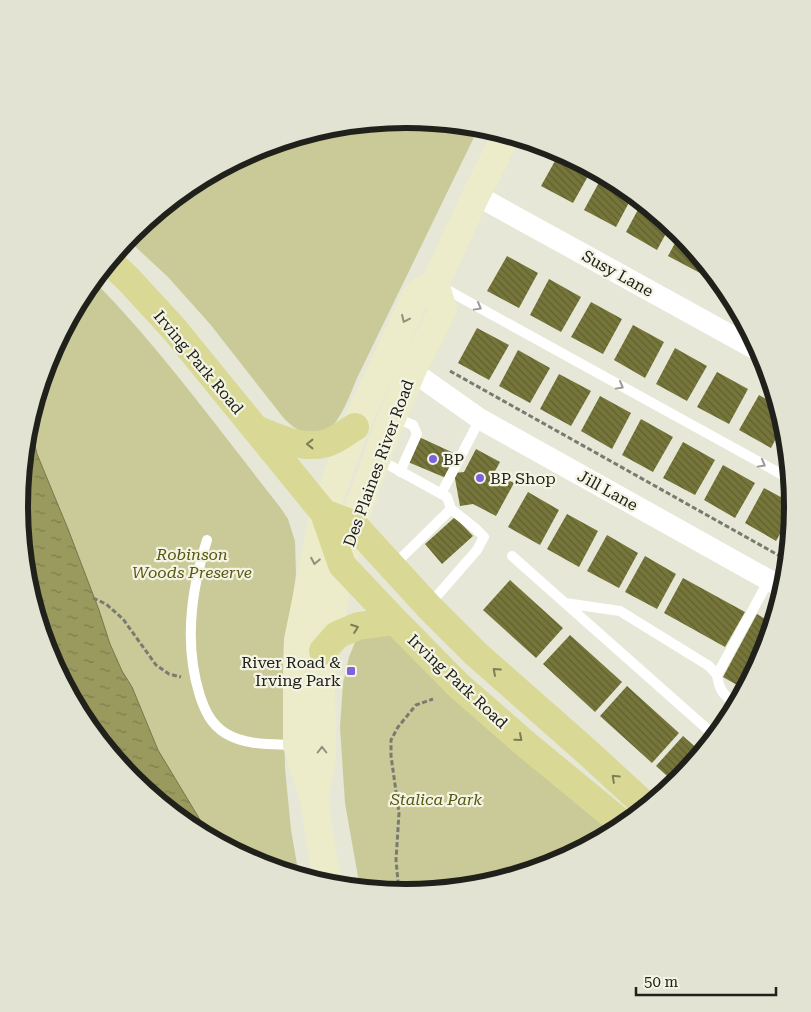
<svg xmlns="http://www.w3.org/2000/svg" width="811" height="1012" font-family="'Roboto Serif',serif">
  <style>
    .park { fill: #c9ca98 }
    .water { fill: url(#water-ripples); stroke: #76764a }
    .building { fill: url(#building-back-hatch) }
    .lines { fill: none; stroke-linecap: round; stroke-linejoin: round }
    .path { stroke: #7a7b70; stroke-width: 3; stroke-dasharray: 5 2.5; stroke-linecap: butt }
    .lane { stroke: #fff; stroke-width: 10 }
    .street { stroke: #fff; stroke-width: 21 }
    .secondary { stroke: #ececca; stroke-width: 28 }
    .primary { stroke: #d9d995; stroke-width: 28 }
    .oneway { stroke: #9b9b98 }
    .oneway2 { stroke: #91917b }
    .oneway3 { stroke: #7d7d58 }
    .poi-dot { fill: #7c63de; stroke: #f3f4e3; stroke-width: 2 }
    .labels { text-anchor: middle; stroke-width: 4.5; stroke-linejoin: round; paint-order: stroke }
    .street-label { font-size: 16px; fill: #21211b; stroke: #f3f4e3 }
    .poi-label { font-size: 16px; fill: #21211b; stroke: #f3f4e3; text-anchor: start }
    .park-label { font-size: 16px; font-style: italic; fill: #58570f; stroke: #f3f4e3 }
    .rim { fill: none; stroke: #21211b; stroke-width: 6 }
  </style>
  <defs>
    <pattern id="water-ripples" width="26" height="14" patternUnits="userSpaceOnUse" patternTransform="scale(1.25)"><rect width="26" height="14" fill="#9a9a5e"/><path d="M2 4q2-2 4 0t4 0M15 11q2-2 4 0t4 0" fill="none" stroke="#7d7d4d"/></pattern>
    <pattern id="building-back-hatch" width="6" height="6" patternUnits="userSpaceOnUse" patternTransform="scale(1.25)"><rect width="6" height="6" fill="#76763b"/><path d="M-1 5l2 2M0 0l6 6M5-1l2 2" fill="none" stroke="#606031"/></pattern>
  </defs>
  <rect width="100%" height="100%" fill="#e6e7d6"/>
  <!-- park -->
  <path class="park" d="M 406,119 L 479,127 L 358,376 C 351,391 337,436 316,435 C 314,435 311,434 308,433 C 297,431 290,425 282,416 L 210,324 L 168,277 L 127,239 L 132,232 L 191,184 L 258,149 L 330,127 Z
    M 93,280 C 162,350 219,430 280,507 L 288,519 L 295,541 L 296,574 L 291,611 L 284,711 L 285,768 L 291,830 L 299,876 L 257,863 L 211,838 L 158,750 L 132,687 L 122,671 L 110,644 L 99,610 L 68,529 L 37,454 L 29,420 L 48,358 L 84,291 Z
    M 380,630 L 393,637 L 613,832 L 553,863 L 481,885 L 405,893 L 360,888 L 345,803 L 340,727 L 343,683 L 349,657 L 356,640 Z"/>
  <!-- water -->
  <path class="water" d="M 29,420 L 37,454 L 68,529 L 99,610 L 110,644 L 122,671 L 132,687 L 158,750 L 211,838 L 190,827 L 132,779 L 84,721 L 48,654 L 26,581 L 19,506 L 26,430 Z"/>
  <!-- building -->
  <path class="building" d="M 560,152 L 592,169 L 573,203 L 541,186 Z
    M 603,175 L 621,185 L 633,195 L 616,227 L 584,210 Z
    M 642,202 L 670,226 L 657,250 L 626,232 Z
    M 680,234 L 705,264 L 700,273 L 668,256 Z
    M 507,256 L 538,273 L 519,308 L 487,291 Z
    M 549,279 L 581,297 L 561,332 L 530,315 Z
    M 591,302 L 622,319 L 603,354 L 571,337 Z
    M 633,325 L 664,342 L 645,378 L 614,360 Z
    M 477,328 L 509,345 L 489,380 L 458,363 Z
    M 675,348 L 707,366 L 687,401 L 656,384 Z
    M 518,350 L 550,368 L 530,403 L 499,386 Z
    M 717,372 L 748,389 L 729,424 L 697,407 Z
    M 559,374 L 591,391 L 571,426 L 540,409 Z
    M 759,395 L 777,405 L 783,425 L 771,448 L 739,430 Z
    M 600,396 L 631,413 L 612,449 L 581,431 Z
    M 641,419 L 673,437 L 653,472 L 622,455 Z
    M 419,437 L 458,455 L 446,478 L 408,462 Z
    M 683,442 L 715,460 L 695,495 L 663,478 Z
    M 476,449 L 500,462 L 494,473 L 514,483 L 496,516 L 473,504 L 460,506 L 454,473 L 464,472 Z
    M 723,465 L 755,483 L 735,518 L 704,500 Z
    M 764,488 L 792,503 L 792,513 L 776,541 L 745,523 Z
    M 528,492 L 559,510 L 540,545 L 508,527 Z
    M 567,514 L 598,531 L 579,567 L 547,549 Z
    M 455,517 L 473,536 L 442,564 L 425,544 Z
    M 607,535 L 638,553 L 619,588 L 587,571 Z
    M 645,556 L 676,574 L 657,609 L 625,592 Z
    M 683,578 L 745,612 L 725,647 L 664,613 Z
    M 510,580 L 563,628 L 536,658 L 483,610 Z
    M 757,614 L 772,623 L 763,654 L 744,689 L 723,677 Z
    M 570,635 L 622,682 L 595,712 L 543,664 Z
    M 627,686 L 679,733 L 652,763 L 600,716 Z
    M 683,736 L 701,752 L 675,783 L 656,766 Z"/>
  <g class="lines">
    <!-- path -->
    <path class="path" d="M 450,371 L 787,560
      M 93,598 L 106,604 L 123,619 L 156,665 L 169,674 L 181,677
      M 399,892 L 396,860 L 399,813 L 391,756 L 391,740 L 398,727 L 416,705 L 433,699"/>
    <!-- lane -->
    <path class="lane" d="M 440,286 L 790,479
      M 393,417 L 413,425 L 417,434 L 400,472
      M 378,459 L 447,497 L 451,509 L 476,529 L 484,537 L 477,550 L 429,605
      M 441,494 L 480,419
      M 207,540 C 191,590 184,646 200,696 C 205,711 211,724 225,733 C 246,746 273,744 296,745
      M 512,556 L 715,736
      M 393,566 L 451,509
      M 565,603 L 620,611 L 709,666 L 717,675 L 769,580
      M 717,675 C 719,690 724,696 736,704"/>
    <!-- street -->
    <path class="street" d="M 476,195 L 759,351
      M 412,371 L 480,419 L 783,588"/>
    <!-- secondary -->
    <path class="secondary" d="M 315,794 L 322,757 L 321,676 L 323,651 L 342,565 L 353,524 L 387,430 L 412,371 L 443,309 L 435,284
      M 329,885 L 323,858 L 314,798 L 297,745 L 297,664 L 298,640 L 324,513 L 355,427 L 417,294 L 435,284 L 476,195 L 507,134"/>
    <!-- primary -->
    <path class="primary" d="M 109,261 L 129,280 L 174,329 L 324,513 L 342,565 L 395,621 L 458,685 L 528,746 L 624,825
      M 256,429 C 278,438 303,450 327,443 C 337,440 346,432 355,427
      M 324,513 L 353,524 L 428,606 L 476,654 L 585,750 L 646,806
      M 323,651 L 337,635 L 358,626 L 395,621"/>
  </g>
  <!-- one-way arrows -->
  <defs><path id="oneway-chevron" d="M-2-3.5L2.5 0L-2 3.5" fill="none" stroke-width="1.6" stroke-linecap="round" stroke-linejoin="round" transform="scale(1.25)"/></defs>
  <g class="oneway">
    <use href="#oneway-chevron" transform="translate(478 307) rotate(29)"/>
    <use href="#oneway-chevron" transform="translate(620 386) rotate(29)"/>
    <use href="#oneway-chevron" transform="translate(762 464) rotate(29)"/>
  </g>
  <g class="oneway2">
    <use href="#oneway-chevron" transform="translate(405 319) rotate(115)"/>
    <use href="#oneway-chevron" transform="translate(315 561) rotate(101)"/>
    <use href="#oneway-chevron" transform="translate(322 750) rotate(-90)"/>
  </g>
  <g class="oneway3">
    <use href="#oneway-chevron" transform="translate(310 444) rotate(-180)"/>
    <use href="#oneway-chevron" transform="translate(355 628) rotate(-20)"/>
    <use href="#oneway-chevron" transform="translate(496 671) rotate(-138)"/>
    <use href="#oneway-chevron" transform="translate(519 738) rotate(41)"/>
    <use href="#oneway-chevron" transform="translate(615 778) rotate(-137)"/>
  </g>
  <!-- markers -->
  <g class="poi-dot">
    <circle cx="433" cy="459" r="5"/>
    <circle cx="480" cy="478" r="5"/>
    <rect x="346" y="666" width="10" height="10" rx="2.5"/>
  </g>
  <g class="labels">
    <!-- street labels -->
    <g class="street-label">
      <text transform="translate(618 273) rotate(29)" y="6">Susy Lane</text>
      <text transform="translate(199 362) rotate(50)" y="6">Irving Park Road</text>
      <text transform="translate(378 463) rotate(-70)" y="6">Des Plaines River Road</text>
      <text transform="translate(608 490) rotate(29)" y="6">Jill Lane</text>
      <text transform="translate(458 681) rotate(43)" y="6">Irving Park Road</text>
    </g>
    <!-- poi labels -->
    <g class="poi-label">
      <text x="443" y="465">BP</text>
      <text x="490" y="484">BP Shop</text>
      <text x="341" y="668" text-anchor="end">River Road &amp;<tspan x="341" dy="18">Irving Park</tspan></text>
    </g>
    <!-- park labels -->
    <g class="park-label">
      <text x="192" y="560">Robinson<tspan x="192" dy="18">Woods Preserve</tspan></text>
      <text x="436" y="805">Stalica Park</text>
    </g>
  </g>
  <!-- crop -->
  <path d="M0 0H811V1012H0ZM28 506a378 378 0 1 1 756 0a378 378 0 1 1-756 0Z" fill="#e2e3d3" fill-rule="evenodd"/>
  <path class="rim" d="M28 506a378 378 0 1 1 756 0a378 378 0 1 1-756 0Z"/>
  <!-- scale -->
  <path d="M636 987v8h140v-8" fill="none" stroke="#21211b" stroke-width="2.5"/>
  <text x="644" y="987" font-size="15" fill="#21211b" stroke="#f3f4e3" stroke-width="4" paint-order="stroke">50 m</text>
</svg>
